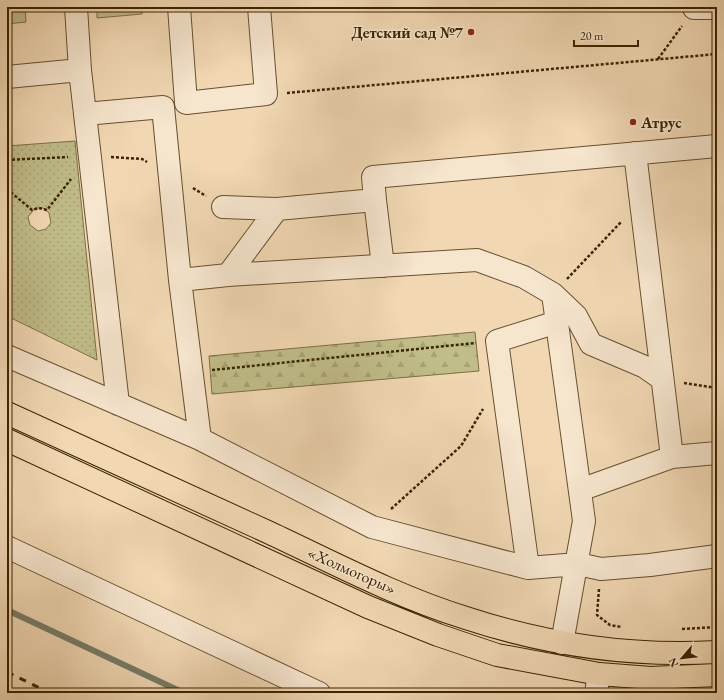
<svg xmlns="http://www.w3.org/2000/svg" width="724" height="700" font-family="'EB Garamond',serif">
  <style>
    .grass { fill: url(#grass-dots); stroke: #7e7045; fill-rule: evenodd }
    .forest { fill: url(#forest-firs); stroke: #7e7045 }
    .park { fill: #c0bd89; stroke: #7e7045 }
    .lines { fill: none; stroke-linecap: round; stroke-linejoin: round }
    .stream { stroke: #757d69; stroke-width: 6 }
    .minor-casing { stroke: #68502e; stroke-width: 24 }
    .highway-casing { stroke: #3b2301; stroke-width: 24 }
    .path { stroke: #3b2301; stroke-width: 2.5; stroke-dasharray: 3 2; stroke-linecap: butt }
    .minor { stroke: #f6e6ce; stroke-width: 22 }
    .highway { stroke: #f1d8b3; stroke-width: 22 }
    .rail { stroke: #3b2301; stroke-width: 3; stroke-dasharray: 7 7; stroke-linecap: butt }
    .poi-dot { fill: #8f2418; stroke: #f6e6ce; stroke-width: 1.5 }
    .labels { text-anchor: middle; stroke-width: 3; stroke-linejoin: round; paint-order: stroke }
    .poi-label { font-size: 16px; font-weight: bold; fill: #3b2301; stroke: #f6e6ce; text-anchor: end }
    .street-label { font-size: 16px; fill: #3b2301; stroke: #f6e6ce }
  </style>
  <defs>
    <pattern id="grass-dots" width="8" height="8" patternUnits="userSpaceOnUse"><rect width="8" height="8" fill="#c0bd89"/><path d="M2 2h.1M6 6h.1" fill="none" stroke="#a6a274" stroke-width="1.8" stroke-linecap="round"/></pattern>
    <pattern id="forest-firs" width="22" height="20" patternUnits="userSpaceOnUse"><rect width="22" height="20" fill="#c0bd89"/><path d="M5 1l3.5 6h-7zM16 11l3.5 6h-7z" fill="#a6a274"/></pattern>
  </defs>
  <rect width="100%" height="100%" fill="#f1d8b3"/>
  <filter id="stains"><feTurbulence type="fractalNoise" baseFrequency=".005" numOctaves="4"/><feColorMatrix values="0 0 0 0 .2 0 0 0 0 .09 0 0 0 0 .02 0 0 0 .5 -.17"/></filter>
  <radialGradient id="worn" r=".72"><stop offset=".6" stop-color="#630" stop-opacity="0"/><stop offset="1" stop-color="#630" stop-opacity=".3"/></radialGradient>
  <!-- grass -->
  <path class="grass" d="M 75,141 L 97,360 L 7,316 L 7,146 ZM 35,208 L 43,208 L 49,213 L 51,223 L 46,229 L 38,231 L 30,225 L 28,217 Z"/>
  <!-- forest -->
  <path class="forest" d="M 475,332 L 479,371 L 212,394 L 209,356 Z"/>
  <!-- park -->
  <path class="park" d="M 7,7 L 25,7 L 26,22 L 7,24 Z
    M 97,7 L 142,7 L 142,14 L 97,18 Z"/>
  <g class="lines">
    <!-- stream -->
    <path class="stream" d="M 7,610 L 184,693"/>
    <defs>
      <path id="minor" d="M 76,7 L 80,70
        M 179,7 L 186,103 L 266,94 L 259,7
        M 694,8 L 717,8
        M 7,77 L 80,70 L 85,114
        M 635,153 L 672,457 L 717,453
        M 375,200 L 383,266
        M 223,207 L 277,209 L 375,200 L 373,177 L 717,146
        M 228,275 L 477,260 L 524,277 L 553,294 L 576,316 L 591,344 L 645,367 L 662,379
        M 180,280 L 228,275 L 277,209
        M 553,294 L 584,521 L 562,643
        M 7,356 L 200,439 L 372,527 L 528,568 L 578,564 L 601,569 L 650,565 L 717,556
        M 118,404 L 85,114 L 163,107 L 180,280 L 200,439
        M 580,490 L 672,457
        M 7,547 L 319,693
        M 528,568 L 497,341 L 557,322
        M 596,693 L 599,674"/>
      <path id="highway" d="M 7,413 C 95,453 182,493 270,533 C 334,563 398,597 466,618 C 548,645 631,657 717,652
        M 7,440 L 368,607 L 438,635 L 497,655 L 599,674 L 651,678 L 717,675"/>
    </defs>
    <!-- minor casing -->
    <use href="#minor" class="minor-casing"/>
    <!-- highway casing -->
    <use href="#highway" class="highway-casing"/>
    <!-- path -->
    <path class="path" d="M 658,59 L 682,26
      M 287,93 L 717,54
      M 111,157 L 142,159 L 147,162
      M 7,160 L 68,157
      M 193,188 L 206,196
      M 7,189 L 32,210 L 39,208 L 47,210 L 71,179
      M 567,279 L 621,222
      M 212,370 L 476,343
      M 684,383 L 717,388
      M 391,509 L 461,446 L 483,409
      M 599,589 L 597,615 L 610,625 L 621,627
      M 682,629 L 717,627"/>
    <!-- minor -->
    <use href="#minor" class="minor"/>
    <!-- highway -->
    <use href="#highway" class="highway"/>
    <!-- rail -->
    <path class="rail" d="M 7,672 L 50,693
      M 7,690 L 13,693"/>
  </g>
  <!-- markers -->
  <g class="poi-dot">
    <circle cx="471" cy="32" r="4"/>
    <circle cx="633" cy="122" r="4"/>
  </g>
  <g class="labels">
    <!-- poi labels -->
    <g class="poi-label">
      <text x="463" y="38">Детский сад №7</text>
      <text x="641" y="128" text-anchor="start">Атрус</text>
    </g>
    <!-- street labels -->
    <g class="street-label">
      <text transform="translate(352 570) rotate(24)" y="6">«Холмогоры»</text>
    </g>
  </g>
  <!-- margin -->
  <rect width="724" height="700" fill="none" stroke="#f1d8b3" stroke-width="24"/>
  <rect x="8" y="8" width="708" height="684" fill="none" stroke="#3b2301" stroke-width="2"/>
  <rect x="12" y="12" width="700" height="676" fill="none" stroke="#3b2301"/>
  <!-- north arrow -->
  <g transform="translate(682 658) rotate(242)" stroke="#f6e6ce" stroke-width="3" paint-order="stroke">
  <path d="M0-3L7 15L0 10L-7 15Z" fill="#3b2301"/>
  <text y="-6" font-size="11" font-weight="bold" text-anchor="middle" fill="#3b2301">N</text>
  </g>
  <!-- scale -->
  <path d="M574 40v6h64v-6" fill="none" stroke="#3b2301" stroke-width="2"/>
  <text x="580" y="40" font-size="12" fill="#3b2301" stroke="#f6e6ce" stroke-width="3" paint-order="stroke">20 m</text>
  <rect width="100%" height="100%" filter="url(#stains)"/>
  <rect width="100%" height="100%" fill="url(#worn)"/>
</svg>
